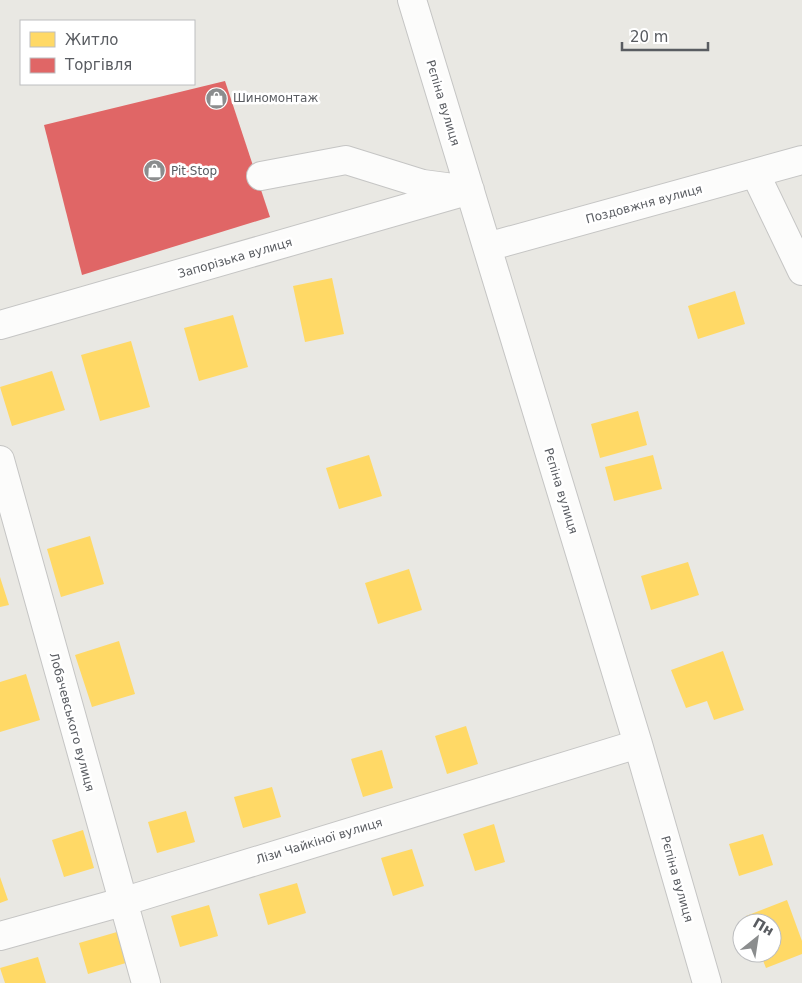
<svg xmlns="http://www.w3.org/2000/svg" width="802" height="983" font-family="'DejaVu Sans',sans-serif">
  <style>
    .homes { fill: #ffd966 }
    .shops { fill: #e06666 }
    .lines { fill: none; stroke-linecap: round; stroke-linejoin: round }
    .minor-casing { stroke: #c5c5c4; stroke-width: 30 }
    .minor { stroke: #fcfcfb; stroke-width: 28 }
    .labels { text-anchor: middle; stroke-width: 5; stroke-linejoin: round; paint-order: stroke }
    .poi-label { font-size: 12px; fill: #595c61; stroke: #fff; text-anchor: start }
    .street-label { font-size: 12px; fill: #595c61; stroke: #fff }
  </style>
  <rect width="100%" height="100%" fill="#e9e8e3"/>
  <!-- homes -->
  <path class="homes" d="M 332,278 L 344,334 L 305,342 L 293,286 Z
    M 735,291 L 745,324 L 698,339 L 688,306 Z
    M 233,315 L 248,367 L 199,381 L 184,328 Z
    M 131,341 L 150,407 L 100,421 L 81,355 Z
    M 52,371 L 65,410 L 12,426 L 0,387 Z
    M 638,411 L 647,445 L 600,458 L 591,424 Z
    M 369,455 L 382,496 L 339,509 L 326,468 Z
    M 653,455 L 662,489 L 614,501 L 605,467 Z
    M 90,536 L 104,584 L 61,597 L 47,549 Z
    M 688,562 L 699,595 L 651,610 L 641,576 Z
    M 409,569 L 422,610 L 378,624 L 365,583 Z
    M 0,577 L 9,605 L 0,607 Z
    M 119,641 L 135,694 L 92,707 L 75,655 Z
    M 723,651 L 744,710 L 714,720 L 707,701 L 686,708 L 671,670 Z
    M 26,674 L 40,720 L 0,732 L 0,682 Z
    M 466,726 L 478,764 L 447,774 L 435,736 Z
    M 382,750 L 393,788 L 363,797 L 351,759 Z
    M 272,787 L 281,817 L 243,828 L 234,797 Z
    M 186,811 L 195,842 L 157,853 L 148,822 Z
    M 494,824 L 505,862 L 475,871 L 463,834 Z
    M 83,830 L 94,868 L 64,877 L 52,840 Z
    M 763,834 L 773,865 L 739,876 L 729,844 Z
    M 412,849 L 424,886 L 393,896 L 381,858 Z
    M 0,877 L 8,900 L 0,903 Z
    M 297,883 L 306,913 L 268,925 L 259,894 Z
    M 787,900 L 802,941 L 802,954 L 766,968 L 760,953 L 772,953 L 772,923 L 749,923 L 746,916 Z
    M 209,905 L 218,936 L 180,947 L 171,916 Z
    M 117,932 L 126,963 L 88,974 L 79,943 Z
    M 38,957 L 46,983 L 5,983 L 0,968 Z"/>
  <!-- shops -->
  <path class="shops" d="M 225,81 L 270,217 L 82,275 L 44,125 Z"/>
  <g class="lines">
    <defs>
      <path id="minor" d="M 412,0 L 638,744 L 707,983
        M 755,173 L 802,271
        M 261,176 L 346,160 L 423,184 L 461,189
        M 487,247 L 802,160
        M 0,325 L 470,190
        M 0,460 L 146,983
        M 0,936 L 122,902 L 638,744"/>
    </defs>
    <!-- minor casing -->
    <use href="#minor" class="minor-casing"/>
    <!-- minor -->
    <use href="#minor" class="minor"/>
  </g>
  <!-- icons -->
  <defs>
    <symbol id="shop-disc" viewBox="-11 -11 22 22"><circle r="9.5" fill="#8b8d8e" stroke="#fff"/><path d="M-5-2.5h2.3a2.7 3.5 0 0 1 5.4 0H5L5.5 6h-11ZM-1.5-2.5h3a1.5 2.3 0 0 0-3 0Z" fill="#fff"/></symbol>
  </defs>
  <g fill-rule="evenodd">
    <use href="#shop-disc" x="204" y="86" width="25" height="25"/>
    <use href="#shop-disc" x="142" y="158" width="25" height="25"/>
  </g>
  <g class="labels">
    <!-- poi labels -->
    <g class="poi-label">
      <text x="233" y="102">Шиномонтаж</text>
      <text x="171" y="175">Pit Stop</text>
    </g>
    <!-- street labels -->
    <g class="street-label">
      <text transform="translate(443 103) rotate(73)" y="4">Рєпіна вулиця</text>
      <text transform="translate(644 204) rotate(-15)" y="4">Поздовжня вулиця</text>
      <text transform="translate(235 258) rotate(-16)" y="4">Запорізька вулиця</text>
      <text transform="translate(561 491) rotate(73)" y="4">Рєпіна вулиця</text>
      <text transform="translate(72 722) rotate(75)" y="4">Лобачевського вулиця</text>
      <text transform="translate(319 841) rotate(-17)" y="4">Лізи Чайкіної вулиця</text>
      <text transform="translate(677 879) rotate(74)" y="4">Рєпіна вулиця</text>
    </g>
  </g>
  <!-- legend -->
  <rect x="20" y="20" width="175" height="65" fill="#ffffff" stroke="#bdbec0"/>
  <rect x="30" y="32" width="25" height="15" fill="#ffd966" stroke="#bdbec0"/>
  <text x="65" y="45" font-size="15" fill="#595c61">Житло</text>
  <rect x="30" y="58" width="25" height="15" fill="#e06666" stroke="#bdbec0"/>
  <text x="65" y="70" font-size="15" fill="#595c61">Торгівля</text>
  <!-- north arrow -->
  <g transform="translate(757 938) rotate(30)"><circle r="24" fill="#ffffff" stroke="#bdbec0"/>
  <path d="M0-4L9 19L0 12L-9 19Z" fill="#8b8d8e"/>
  <text y="-8" font-size="14" font-weight="bold" text-anchor="middle" fill="#595c61">Пн</text>
  </g>
  <!-- scale -->
  <path d="M622 42v8h86v-8" fill="none" stroke="#595c61" stroke-width="2.5"/>
  <text x="630" y="42" font-size="15" fill="#595c61" stroke="#ffffff" stroke-width="4" paint-order="stroke">20 m</text>
</svg>
